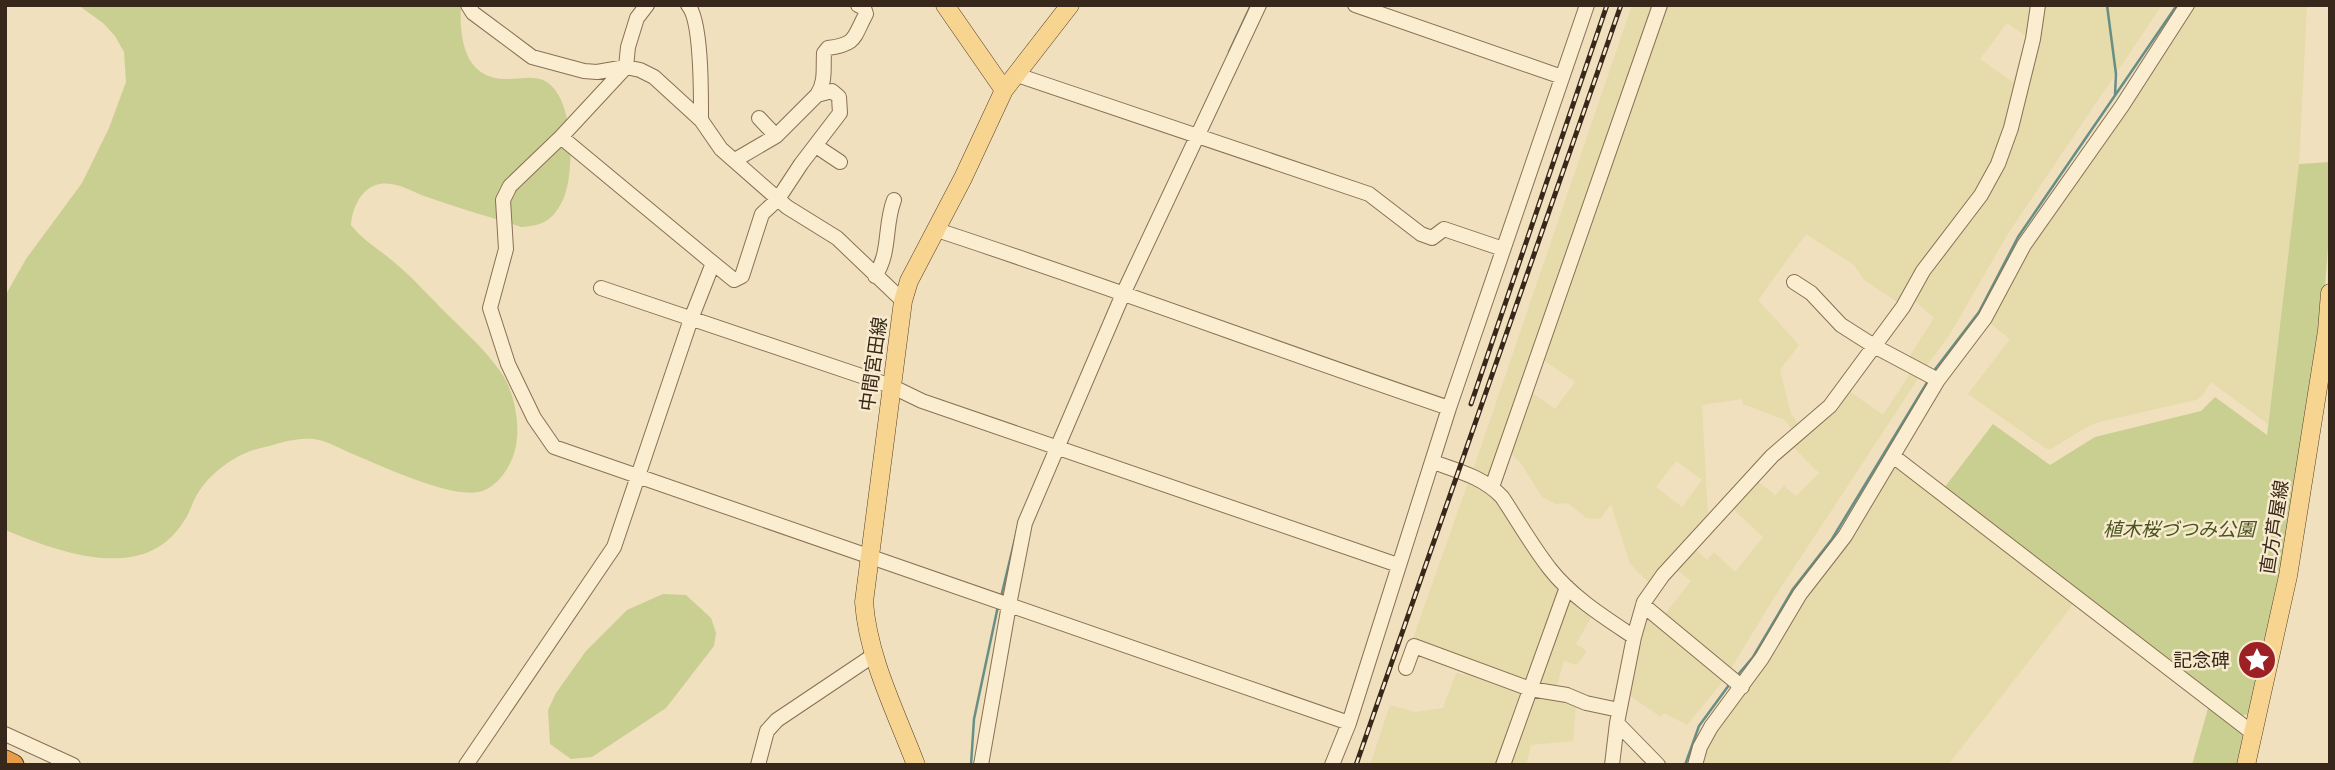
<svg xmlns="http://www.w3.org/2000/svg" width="2335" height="770" font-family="Merriweather,'Noto Sans JP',serif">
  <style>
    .farmland { fill: #e6dbaa; fill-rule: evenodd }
    .green { fill: #c9cf91 }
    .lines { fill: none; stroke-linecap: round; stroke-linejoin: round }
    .stream { stroke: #688f85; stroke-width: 2.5 }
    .minor-casing { stroke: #897055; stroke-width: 16 }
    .major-casing { stroke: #563e2a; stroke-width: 19 }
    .highway-casing { stroke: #563e2a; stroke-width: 23 }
    .minor { stroke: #fbedd0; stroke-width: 14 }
    .major { stroke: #f7d591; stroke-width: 18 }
    .highway { stroke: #e79c47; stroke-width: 21 }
    .rail-casing { stroke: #37281b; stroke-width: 5 }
    .rail { stroke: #f7eacd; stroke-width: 2.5; stroke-dasharray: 8; stroke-linecap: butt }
    .labels { text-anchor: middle; stroke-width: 5; stroke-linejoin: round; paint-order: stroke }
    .street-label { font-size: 19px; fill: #37281b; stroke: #f7eacd }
    .park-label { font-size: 19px; font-style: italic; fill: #495520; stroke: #f7eacd }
    .poi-label { font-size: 19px; fill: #37281b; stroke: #f7eacd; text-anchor: end }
  </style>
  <rect width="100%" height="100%" fill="#f0e0bd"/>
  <!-- farmland -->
  <path class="farmland" d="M 1632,5 L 2162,5 L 2009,232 L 1950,334 L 1925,368 L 1772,601 L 1724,680 L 1687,725 L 1664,713 L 1661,717 L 1630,696 L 1631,681 L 1649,601 L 1665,614 L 1691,581 L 1675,568 L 1657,589 L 1648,582 L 1630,564 L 1611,504 L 1600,519 L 1586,518 L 1568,503 L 1556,504 L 1542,497 L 1520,462 L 1510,453 L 1491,480 L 1473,470 ZM 2007,23 L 2026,36 L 2013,82 L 1980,59 ZM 1806,234 L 1854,265 L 1864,280 L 1899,303 L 1914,300 L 1934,318 L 1904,365 L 1912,371 L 1883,415 L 1838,383 L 1827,400 L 1799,425 L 1791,414 L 1780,370 L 1799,345 L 1758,300 ZM 1542,359 L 1575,382 L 1555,409 L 1531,392 ZM 1742,399 L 1743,404 L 1785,420 L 1792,430 L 1769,450 L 1708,516 L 1702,405 ZM 1792,446 L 1819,473 L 1796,496 L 1784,486 L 1775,495 L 1756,480 ZM 1676,461 L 1702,480 L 1682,507 L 1656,487 ZM 1732,508 L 1763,537 L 1735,572 L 1714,552 L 1707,560 L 1694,548 Z
    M 2193,5 L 2307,5 L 2299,164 L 2268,424 L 2211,382 L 2203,395 L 2196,400 L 2099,422 L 2085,428 L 2051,449 L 2047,449 L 1968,394 L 2010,339 L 1988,322 L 2024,255 Z
    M 1894,464 L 2074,603 L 1948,765 L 1700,765 L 1703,752 L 1803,595 Z
    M 1469,480 L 1488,489 L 1593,614 L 1576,644 L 1587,651 L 1577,665 L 1564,661 L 1554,696 L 1576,703 L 1573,741 L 1531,745 L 1526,765 L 1370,765 L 1390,705 L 1415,712 L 1443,708 L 1456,673 L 1464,675 L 1469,662 L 1412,641 Z"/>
  <!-- green -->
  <path class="green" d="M 78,5 L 461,5 C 459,40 465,80 508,79 C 520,79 535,75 545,81 C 575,97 575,173 563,200 C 553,220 543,226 521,227 C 490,217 458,208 427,197 C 412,192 396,181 380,184 C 361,187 352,209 351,225 C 363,241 381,250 395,263 C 413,278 428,295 444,311 C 464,331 486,350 502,374 C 515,393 521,428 515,450 C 511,467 496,489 478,492 C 449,498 377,464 348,452 C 337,447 325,440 313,439 C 296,437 277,444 261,448 C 237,453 211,472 198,493 C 192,502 190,513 184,521 C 145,585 59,552 5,530 L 5,296 L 26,259 L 82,183 L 109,128 L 126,82 L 124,52 L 115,36 L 103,23 Z
    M 2330,162 L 2330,222 L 2322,323 L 2284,570 L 2250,714 L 2239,716 L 1944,488 L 1993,424 L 2050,465 L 2095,437 L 2201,411 L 2215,397 L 2267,435 L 2299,164 Z
    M 663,594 L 686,595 L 711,618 L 716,633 L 714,646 L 666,708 L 592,757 L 571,759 L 550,744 L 548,710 L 556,693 L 586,651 L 627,610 Z
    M 2209,705 L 2243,734 L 2241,765 L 2192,765 Z"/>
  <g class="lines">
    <!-- stream -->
    <path class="stream" d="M 2107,5 L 2116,74 L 2115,95
      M 1229,52 L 1251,5
      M 1933,372 L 1979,312 L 2018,237 L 2177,5
      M 1001,597 L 1020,518
      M 1736,677 L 1753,657 L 1793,589 L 1832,539 L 1928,381
      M 971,765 L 974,719 L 998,606
      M 1685,765 L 1699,726 L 1729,685"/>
    <defs>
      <path id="minor" d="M 468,5 L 473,13 L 532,57 L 584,71 L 597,72 L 626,67 L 640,70 L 654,77 L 701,120 L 721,149 L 787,207 L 837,238 L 903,301
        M 647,5 L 637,18 L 628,47 L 626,67 L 561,137 L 510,186 L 503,200 L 506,249 L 490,308 L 508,364 L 534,418 L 554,447 L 1349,723
        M 688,5 C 702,21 701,97 701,120
        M 1355,5 L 1562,77
        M 1017,75 L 1369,194 L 1421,234 L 1432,238 L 1444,229 L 1503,249
        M 759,118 L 776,136
        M 816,146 L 840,162
        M 735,160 L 776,136 L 817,95 C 826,82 823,68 824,53 L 828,48 C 857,44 853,38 866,14 L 864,8 L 858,5
        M 937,230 C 1108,286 1278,350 1449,408
        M 713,263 L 734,280 L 742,276 L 762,214 L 778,199 L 801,164 L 840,113 L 839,97 L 832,91 L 817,95
        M 875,276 C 891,252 884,226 894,200
        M 1794,282 L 1811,293 L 1841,325 L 1874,346 L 1938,380
        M 601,288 L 891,386 L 922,401 L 1398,565
        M 1893,456 L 2254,734
        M 1433,462 C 1458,471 1483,477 1502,497 C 1518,521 1532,546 1550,569 C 1572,597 1604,617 1634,637
        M 1492,487 L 1660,5
        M 1643,605 L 1742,687
        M 1406,668 L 1414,646 L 1530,689 L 1567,695 L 1586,703 L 1619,710
        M 1617,723 L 1658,765
        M 5,734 L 73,765
        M 466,765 L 614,547 L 691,319 L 713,263 L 561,137
        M 758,765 L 767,731 L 777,720 L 874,655
        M 981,765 L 1009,605 L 1025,523 L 1123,294 L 1259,5
        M 1332,765 L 1349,723 L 1449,408 L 1587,5
        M 1503,765 L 1567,587
        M 1612,765 L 1617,723 L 1634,637 L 1644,602 L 1663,575 L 1772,456 L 1830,406 L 1903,307 L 1923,271 L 1981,195 L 1998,164 L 2011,128 L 2033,39 L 2038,5
        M 1695,765 L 1700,747 L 1711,727 L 1762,658 L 1800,594 L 1845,536 L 1938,380 L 1985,318 L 2024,245 L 2122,106 L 2187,5"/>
      <path id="major" d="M 945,5 L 1004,90
        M 916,765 C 896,712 868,658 864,602 L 903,301 L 909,281 L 963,178 L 1004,90 L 1070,5
        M 2246,765 L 2288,576 L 2327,331 L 2330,293"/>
      <path id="highway" d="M 5,761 L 13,765"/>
    </defs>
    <!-- minor casing -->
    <use href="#minor" class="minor-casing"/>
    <!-- major casing -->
    <use href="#major" class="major-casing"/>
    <!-- highway casing -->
    <use href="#highway" class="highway-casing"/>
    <!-- minor -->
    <use href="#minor" class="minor"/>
    <!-- major -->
    <use href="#major" class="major"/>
    <!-- highway -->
    <use href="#highway" class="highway"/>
    <defs>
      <path id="rail" d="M 1471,404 L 1607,5
        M 1356,765 L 1621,5"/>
    </defs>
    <!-- rail casing -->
    <use href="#rail" class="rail-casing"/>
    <!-- rail -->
    <use href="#rail" class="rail"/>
  </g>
  <!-- icons -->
  <defs>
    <symbol id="sight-disc" viewBox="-11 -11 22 22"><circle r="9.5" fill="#9c2125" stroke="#f7eacd"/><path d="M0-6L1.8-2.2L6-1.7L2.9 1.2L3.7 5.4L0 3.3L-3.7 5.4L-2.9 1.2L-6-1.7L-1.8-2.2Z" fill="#fff"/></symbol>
  </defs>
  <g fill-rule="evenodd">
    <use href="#sight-disc" x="2235" y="638" width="44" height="44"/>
  </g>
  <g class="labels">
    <!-- street labels -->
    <g class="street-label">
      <text transform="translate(873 364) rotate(-82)" y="7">中間宮田線</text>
      <text transform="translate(2274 527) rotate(-81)" y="7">直方芦屋線</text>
    </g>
    <!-- park labels -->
    <g class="park-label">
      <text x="2179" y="536">植木桜づつみ公園</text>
    </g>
    <!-- poi labels -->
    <g class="poi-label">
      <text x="2230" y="667">記念碑</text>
    </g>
  </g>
  <!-- border -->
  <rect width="2335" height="770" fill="none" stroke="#37281b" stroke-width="14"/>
</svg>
